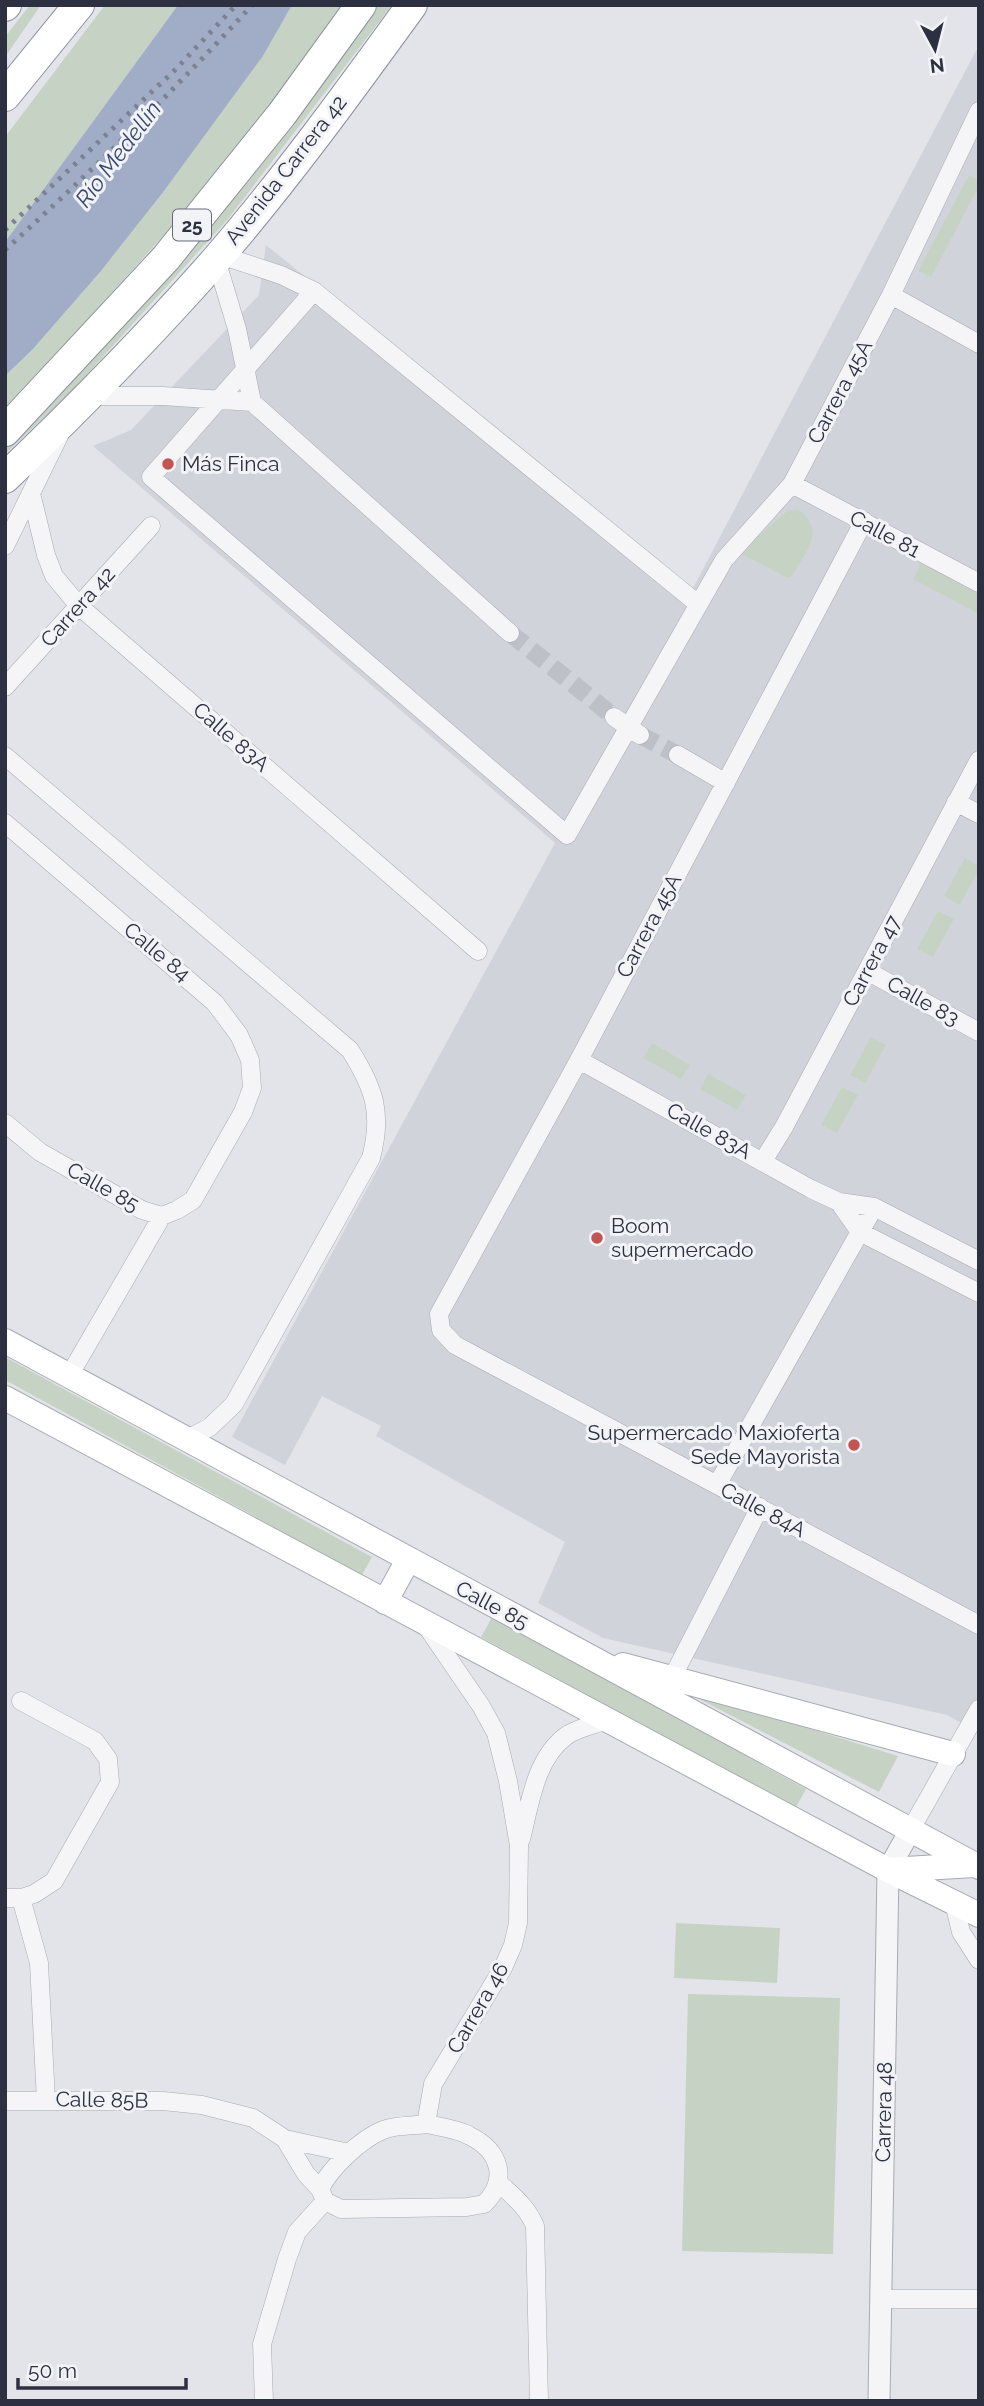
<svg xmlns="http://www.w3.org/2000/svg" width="984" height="2406" font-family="Raleway,sans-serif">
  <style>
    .built { fill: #d1d3db }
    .green { fill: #c6d3c4 }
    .water { fill: #a1adc6 }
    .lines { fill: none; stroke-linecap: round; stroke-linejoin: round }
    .minor-tunnel { stroke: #bec0c7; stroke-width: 18; stroke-dasharray: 18 9; stroke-linecap: butt }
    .minor-casing { stroke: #a8aab3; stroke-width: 19 }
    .tertiary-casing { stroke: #a8aab3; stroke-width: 23 }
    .secondary-casing { stroke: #a8aab3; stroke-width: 26 }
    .trunk-casing { stroke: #8b909f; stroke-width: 32 }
    .minor { stroke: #f5f5f8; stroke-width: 18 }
    .tertiary { stroke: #f5f5f8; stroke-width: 21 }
    .secondary { stroke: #fff; stroke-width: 24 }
    .trunk { stroke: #fff; stroke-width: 30 }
    .rail { stroke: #7d8292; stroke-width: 5; stroke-dasharray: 3.5 7; stroke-linecap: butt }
    .poi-dot { fill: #c25554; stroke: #f2f3f7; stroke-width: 2.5 }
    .labels { text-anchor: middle; stroke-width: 6; stroke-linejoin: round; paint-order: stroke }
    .shield { fill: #f2f3f7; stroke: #676a77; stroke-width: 2 }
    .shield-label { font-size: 19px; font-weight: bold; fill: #2c3040 }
    .street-label { font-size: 21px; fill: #2c3040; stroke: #f2f3f7 }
    .poi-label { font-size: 21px; fill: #2c3040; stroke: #f2f3f7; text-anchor: start }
    .water-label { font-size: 23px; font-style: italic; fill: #3a4970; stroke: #f2f3f7 }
  </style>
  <rect width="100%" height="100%" fill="#e2e4e9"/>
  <!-- built -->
  <path class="built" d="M 979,45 L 979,1733 L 947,1715 L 603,1638 L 538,1603 L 565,1542 L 376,1436 L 381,1426 L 322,1396 L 285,1465 L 232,1437 L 555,843 L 93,446 L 131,430 L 259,295 L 266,245 L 692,590 Z"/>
  <!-- green -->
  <path class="green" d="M 30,5 L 41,5 L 5,57 L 5,37 Z
    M 105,5 L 178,5 L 5,242 L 5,137 Z
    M 292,5 L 345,5 L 210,184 L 5,411 L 5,376 L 33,349 L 101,271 L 164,191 L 263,56 Z
    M 379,5 L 392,5 L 228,219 L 71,392 L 5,454 L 5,439 L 320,86 Z
    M 969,175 L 979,180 L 979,186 L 931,277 L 918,271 Z
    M 798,509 C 827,531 806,551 792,576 L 788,578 L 741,554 L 744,549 L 787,511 Z
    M 921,563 L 979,594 L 979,614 L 913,579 Z
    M 965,858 L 979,866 L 979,870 L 960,905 L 944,896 Z
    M 938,911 L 954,919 L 933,957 L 917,949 Z
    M 871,1037 L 886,1045 L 865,1083 L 850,1075 Z
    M 652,1043 L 690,1065 L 681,1079 L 643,1058 Z
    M 708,1074 L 746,1095 L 737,1110 L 700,1089 Z
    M 842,1087 L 858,1095 L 837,1133 L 821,1125 Z
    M 5,1357 L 372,1557 L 362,1575 L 5,1380 Z
    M 492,1617 L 806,1789 L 795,1809 L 481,1637 Z
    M 678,1688 L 898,1756 L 879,1792 Z
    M 676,1923 L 780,1928 L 777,1983 L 674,1978 Z
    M 688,1994 L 840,1998 L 833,2254 L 682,2251 Z"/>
  <!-- water -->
  <path class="water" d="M 178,5 L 292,5 L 263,56 L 164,191 L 101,271 L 33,349 L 5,376 L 5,242 Z"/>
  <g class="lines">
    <!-- minor-tunnel -->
    <path class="minor-tunnel" d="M 510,633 L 614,717
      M 640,735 L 678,755"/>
    <defs>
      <path id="minor" d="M 220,255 L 281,275 L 314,291 L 698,604
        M 216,259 L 237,329 L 252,402
        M 314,291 L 151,477 L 567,835 L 724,560 L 792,484 L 891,295 L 979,111
        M 891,295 L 979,344
        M 91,396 L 163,396 L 252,402 L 510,633
        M 792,484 L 979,583
        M 31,493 L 46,555 L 54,576 L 79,606 L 478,951
        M 864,521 L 579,1060 L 439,1314 L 441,1330 L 455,1345 L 979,1625
        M 5,546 L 59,436
        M 5,687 L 151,526
        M 614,717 L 640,735
        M 678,755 L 726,783
        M 5,756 L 350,1050 C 374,1088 383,1113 371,1158 L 234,1404 L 210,1427 L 186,1440
        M 956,802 L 979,814
        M 5,823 L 215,1003 L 239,1035 L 250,1060 L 252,1088 L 243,1112 L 193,1200 L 177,1210 L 162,1216 L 142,1210 L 40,1152 L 5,1123
        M 867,971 L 979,1032
        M 579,1060 L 811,1189 L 839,1202 L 874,1207 L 979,1261
        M 763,1161 L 784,1127 L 979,760
        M 839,1202 L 860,1232 L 979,1293
        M 69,1376 L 162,1216
        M 717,1485 L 874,1207
        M 425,1624 L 481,1706 L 496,1733 L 508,1781 L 519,1846 L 518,1923 L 513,1945 L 503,1968 L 433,2084 L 426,2124
        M 672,1678 L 760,1507
        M 911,1829 L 979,1709
        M 521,1839 C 530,1804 535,1759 566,1736 C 577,1728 594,1725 607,1720
        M 5,1898 L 21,1898 L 34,1894 L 54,1881 L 110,1782 L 108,1759 L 95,1741 L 21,1701
        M 21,1898 L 39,1963 L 46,2101 L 163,2101 L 202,2105 L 253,2118 L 285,2139 L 349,2153
        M 954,1903 L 961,1932 L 979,1960
        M 5,2101 L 46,2101
        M 426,2124 C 440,2127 458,2129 470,2136 C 500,2151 509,2180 484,2204 L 467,2207 L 341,2209 L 325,2201 L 320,2189 C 330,2168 361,2139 383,2130 C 395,2125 413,2126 426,2124 Z
        M 285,2139 L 306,2174 L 320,2189
        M 499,2183 C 514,2197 527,2207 535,2226 L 539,2401
        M 881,2299 L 979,2299
        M 264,2401 L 262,2344 L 287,2259 L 297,2232 L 325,2201"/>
      <path id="tertiary" d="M 879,2401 L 888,1870 L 911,1829"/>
      <path id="secondary" d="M 5,1341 L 979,1867
        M 5,1398 L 888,1870 L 979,1915
        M 385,1602 L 408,1560
        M 623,1665 L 953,1754
        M 889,1870 L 974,1865"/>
      <path id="trunk" d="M 5,6 L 6,5
        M 5,96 L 79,5
        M 5,431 L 166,258 L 282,114 L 361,5
        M 5,478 C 78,408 148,337 215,261 C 285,180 349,92 412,5"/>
    </defs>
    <!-- minor casing -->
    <use href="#minor" class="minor-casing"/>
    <!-- tertiary casing -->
    <use href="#tertiary" class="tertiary-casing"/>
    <!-- secondary casing -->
    <use href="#secondary" class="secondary-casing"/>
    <!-- trunk casing -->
    <use href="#trunk" class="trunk-casing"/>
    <!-- minor -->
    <use href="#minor" class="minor"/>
    <!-- tertiary -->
    <use href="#tertiary" class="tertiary"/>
    <!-- secondary -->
    <use href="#secondary" class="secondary"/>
    <!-- trunk -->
    <use href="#trunk" class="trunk"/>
    <!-- rail -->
    <path class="rail" d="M 5,230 L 176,69 L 236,5
      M 5,250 C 91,172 174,91 252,5"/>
  </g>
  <!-- markers -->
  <g class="poi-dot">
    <circle cx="168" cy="464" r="7"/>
    <circle cx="597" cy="1238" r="7"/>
    <circle cx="854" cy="1445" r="7"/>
  </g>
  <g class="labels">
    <!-- shield labels -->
    <rect class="shield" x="173" y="209.5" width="38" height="31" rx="5"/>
    <g class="shield-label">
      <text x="192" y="232">25</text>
    </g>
    <!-- street labels -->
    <g class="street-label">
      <text transform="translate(286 170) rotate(-52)" y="7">Avenida Carrera 42</text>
      <text transform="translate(840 392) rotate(-62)" y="7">Carrera 45A</text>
      <text transform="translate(885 534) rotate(28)" y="7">Calle 81</text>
      <text transform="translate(78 607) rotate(-48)" y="7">Carrera 42</text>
      <text transform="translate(231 737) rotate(41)" y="7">Calle 83A</text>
      <text transform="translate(649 926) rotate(-62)" y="7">Carrera 45A</text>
      <text transform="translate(157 952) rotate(40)" y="7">Calle 84</text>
      <text transform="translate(872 961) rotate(-62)" y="7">Carrera 47</text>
      <text transform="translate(923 1001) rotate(29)" y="7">Calle 83</text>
      <text transform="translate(709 1131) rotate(29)" y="7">Calle 83A</text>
      <text transform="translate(103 1187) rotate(29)" y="7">Calle 85</text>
      <text transform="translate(763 1510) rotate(28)" y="7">Calle 84A</text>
      <text transform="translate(492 1605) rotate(28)" y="7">Calle 85</text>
      <text transform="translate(478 2008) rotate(-60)" y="7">Carrera 46</text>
      <text transform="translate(102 2100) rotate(1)" y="7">Calle 85B</text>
      <text transform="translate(884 2112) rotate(-89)" y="7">Carrera 48</text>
    </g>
    <!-- poi labels -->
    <g class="poi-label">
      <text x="182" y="471">Más Finca</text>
      <text x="611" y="1233">Boom<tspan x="611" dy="24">supermercado</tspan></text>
      <text x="840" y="1440" text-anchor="end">Supermercado Maxioferta<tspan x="840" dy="24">Sede Mayorista</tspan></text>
    </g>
    <!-- water labels -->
    <g class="water-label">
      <text transform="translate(118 154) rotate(-53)" y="8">Río Medellín</text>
    </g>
  </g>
  <!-- border -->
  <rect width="984" height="2406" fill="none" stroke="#2c3040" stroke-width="14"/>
  <!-- north arrow -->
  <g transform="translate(935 49) rotate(173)" stroke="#f2f3f7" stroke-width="5" paint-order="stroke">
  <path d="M0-5L12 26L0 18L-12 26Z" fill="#2c3040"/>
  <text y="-10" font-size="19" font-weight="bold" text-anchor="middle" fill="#2c3040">N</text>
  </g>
  <!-- scale -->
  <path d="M18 2378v10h168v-10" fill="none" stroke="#2c3040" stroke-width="3.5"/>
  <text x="28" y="2378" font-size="21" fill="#2c3040" stroke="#f2f3f7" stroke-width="5" paint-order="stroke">50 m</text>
</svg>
